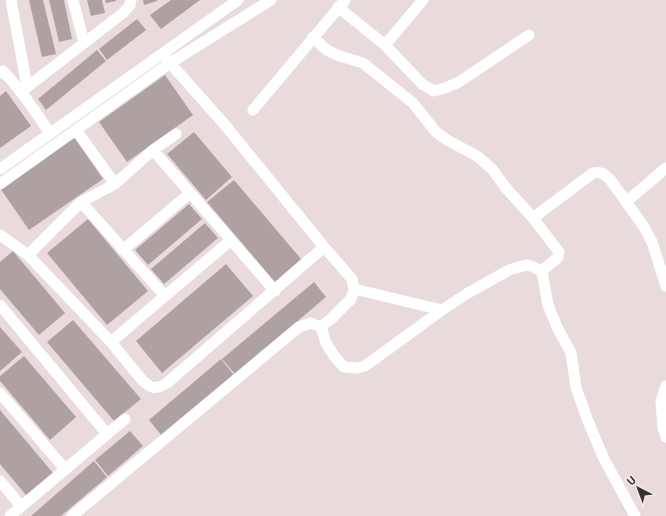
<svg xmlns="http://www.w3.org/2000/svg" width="666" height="516" font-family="Roboto,sans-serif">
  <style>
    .building { fill: #aea1a1 }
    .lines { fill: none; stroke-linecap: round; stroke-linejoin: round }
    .street { stroke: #fff; stroke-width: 11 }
  </style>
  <rect width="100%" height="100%" fill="#e9dbdb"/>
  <!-- building -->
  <path class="building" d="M 29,0 L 43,0 L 56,54 L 42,57 Z
    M 49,0 L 64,0 L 72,39 L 59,42 Z
    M 87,0 L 102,0 L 105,13 L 91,16 Z
    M 105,0 L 116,0 L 116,1 L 106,3 Z
    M 143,0 L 157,0 L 157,1 L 144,5 Z
    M 171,0 L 200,0 L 161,29 L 150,15 Z
    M 137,19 L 146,30 L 107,60 L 99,49 Z
    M 97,50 L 106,61 L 46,110 L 38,99 Z
    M 165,75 L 193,115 L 127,162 L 99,122 Z
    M 6,91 L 31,126 L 0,148 L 0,96 Z
    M 194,132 L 232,177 L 206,200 L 167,154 Z
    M 74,137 L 103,179 L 29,230 L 0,188 Z
    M 234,180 L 301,259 L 275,282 L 207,202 Z
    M 189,204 L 202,219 L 148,265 L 135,250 Z
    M 88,219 L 148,291 L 107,325 L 47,253 Z
    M 205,223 L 218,238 L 164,284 L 151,269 Z
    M 13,251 L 65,313 L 39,335 L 0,289 L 0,262 Z
    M 226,264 L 253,296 L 162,373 L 136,341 Z
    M 314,282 L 326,297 L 235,374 L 222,359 Z
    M 73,320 L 141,399 L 114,421 L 47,342 Z
    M 0,327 L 22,352 L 0,371 Z
    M 24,356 L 76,417 L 50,440 L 0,381 L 0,376 Z
    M 221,359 L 234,375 L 162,436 L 149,420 Z
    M 0,410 L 53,473 L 26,495 L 0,464 Z
    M 130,431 L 143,446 L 108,476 L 95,460 Z
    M 94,461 L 107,477 L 61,516 L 31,516 Z"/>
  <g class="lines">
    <!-- street -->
    <path class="street" d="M 11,0 L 27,86
      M 73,0 L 84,43
      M 338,7 L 385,45 L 423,0
      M 313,37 C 317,41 322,46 327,50 C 338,57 352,59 363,63 L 413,103 L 436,132 L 447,140 L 477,156 L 492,169 L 506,188 L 533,218 L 559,252 L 558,257 L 542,271 L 548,305 L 557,327 L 571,353 L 576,387 L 586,416 L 603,457 L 635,516
      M 385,45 L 422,84 L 434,91 L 445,88 L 459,82 L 529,35
      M 162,54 L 170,63 L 225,125 L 324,247 L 352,279 L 354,289 L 442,310 L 468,293 L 509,270 L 526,265 L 531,266 L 542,271
      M 0,73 L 3,71 C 21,90 35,111 50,133
      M 26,88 L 123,13 L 130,5 L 131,0
      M 253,110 L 345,0
      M 76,130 L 115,184
      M 153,150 L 275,291
      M 0,169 L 238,0
      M 0,184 L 170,63 L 271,0
      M 81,202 L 165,296
      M 626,202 L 666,168
      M 533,218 L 593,173 C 602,171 606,175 612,182 L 644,227 L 652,242 L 666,286
      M 0,235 L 28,255 L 111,342 L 142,380 C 152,389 155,390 167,383 L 324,247
      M 123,250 L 190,193
      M 28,255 L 81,202 L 115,184 L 153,150 L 176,134
      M 0,305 L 107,434
      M 321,327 L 326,343 L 334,356 L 344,367 L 356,368 L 365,366 L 442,310
      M 111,342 L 231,240
      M 666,386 L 661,401 L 663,428 L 666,437
      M 0,393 L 65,469
      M 0,481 L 21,506
      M 10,516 L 125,419
      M 72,516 L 299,327 L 311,323 L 321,327 L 332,318 L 351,299 L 354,289"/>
  </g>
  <!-- north arrow -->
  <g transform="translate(638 488) rotate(318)" stroke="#f6e9e8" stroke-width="3" paint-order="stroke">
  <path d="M0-3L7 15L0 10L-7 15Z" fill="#373232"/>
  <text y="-6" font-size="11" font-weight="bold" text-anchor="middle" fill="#373232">U</text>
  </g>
</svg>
